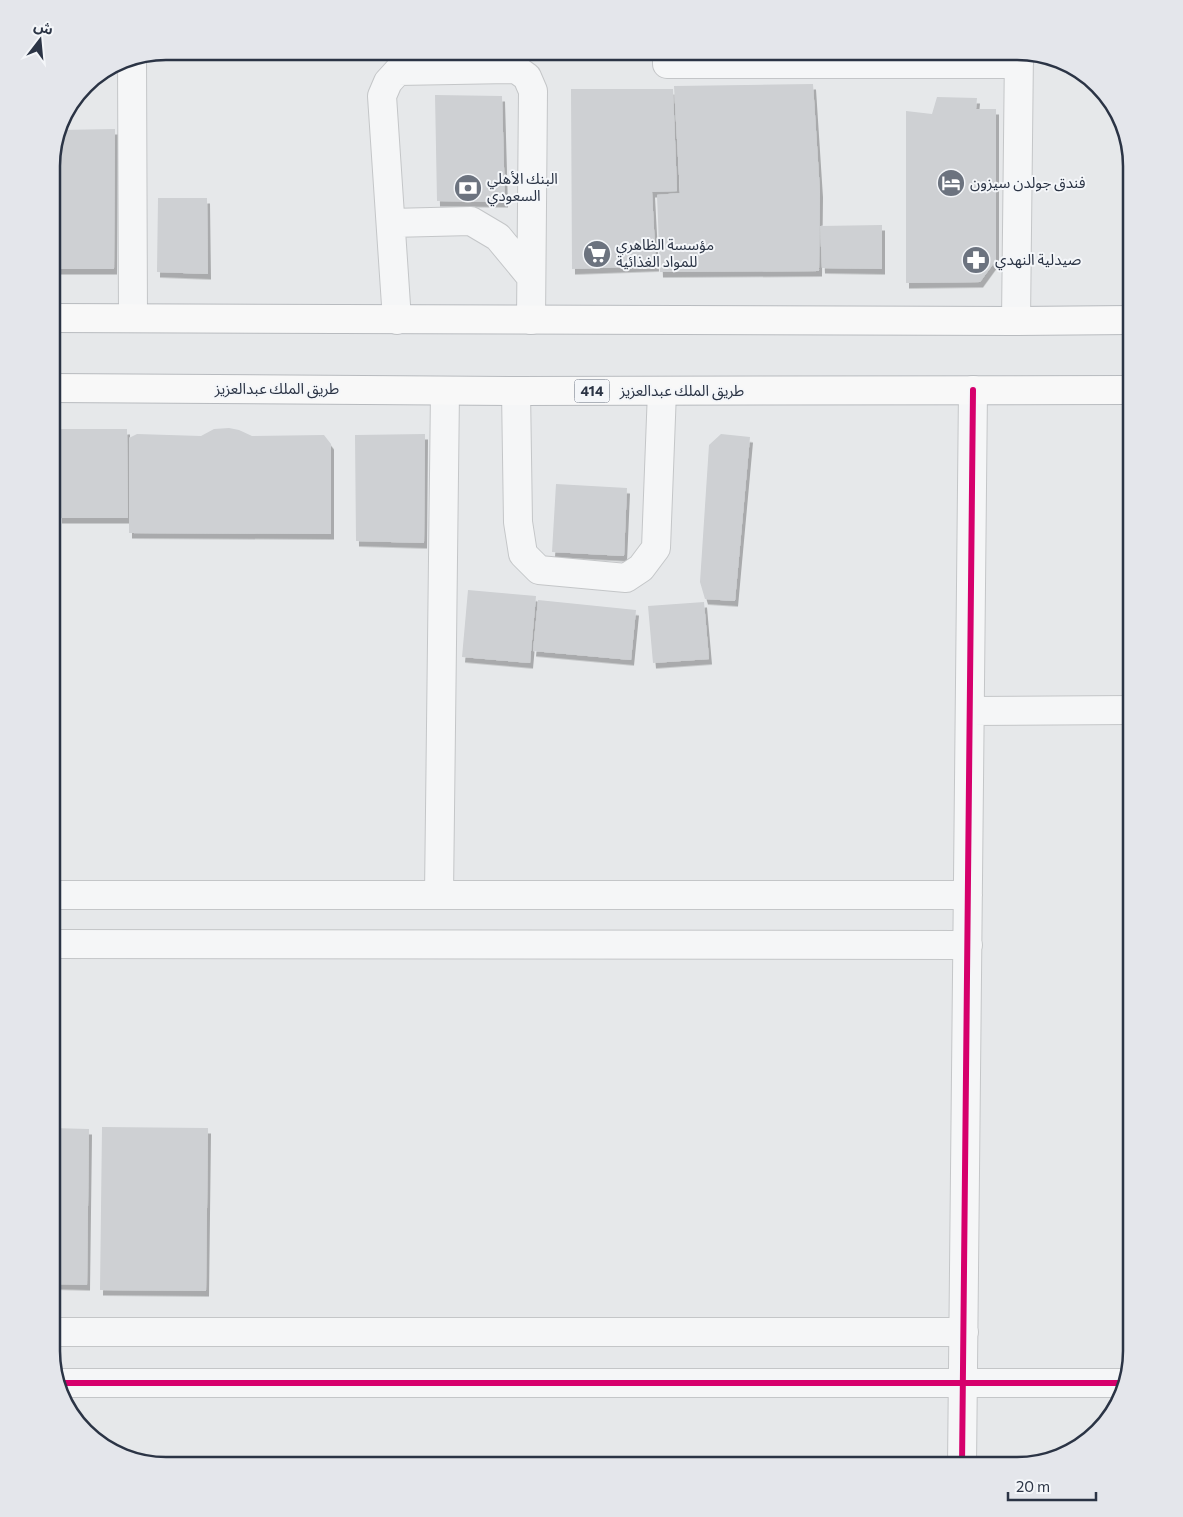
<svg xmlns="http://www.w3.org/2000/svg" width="1183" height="1517" font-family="Commissioner,'Noto Sans Arabic',sans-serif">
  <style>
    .building { fill: #ced0d3; filter: url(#shadow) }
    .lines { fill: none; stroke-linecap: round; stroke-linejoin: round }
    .minor-casing { stroke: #c4c6c8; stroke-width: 30 }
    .highway-casing { stroke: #b8bbbf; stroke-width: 30 }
    .minor { stroke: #f5f6f7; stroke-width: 28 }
    .highway { stroke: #f8f8f8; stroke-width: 28 }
    .cycleway-casing { stroke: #f4f6f9; stroke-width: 9 }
    .cycleway { stroke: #d6006c; stroke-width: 6 }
    .labels { text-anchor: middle; stroke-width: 4; stroke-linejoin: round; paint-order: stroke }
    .shield { fill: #f4f6f9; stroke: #676e7b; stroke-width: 1 }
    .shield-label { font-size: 14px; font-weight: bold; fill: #2b3445 }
    .poi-label { font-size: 15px; fill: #2b3445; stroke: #f4f6f9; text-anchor: start }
    .street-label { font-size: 15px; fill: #2b3445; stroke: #f4f6f9 }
    .rim { fill: none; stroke: #2b3445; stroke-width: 2.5 }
  </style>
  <defs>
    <filter id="shadow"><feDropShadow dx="3" dy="5.5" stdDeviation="0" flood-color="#0004"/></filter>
  </defs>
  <rect width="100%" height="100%" fill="#e6e8ea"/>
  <!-- building -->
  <path class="building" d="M 813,84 L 820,192 L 819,271 L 660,272 L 657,195 L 680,193 L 674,86 Z
    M 571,89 L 673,89 L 677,191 L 652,192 L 656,266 L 572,269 Z
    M 435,95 L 502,96 L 505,202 L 437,201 Z
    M 937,97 L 977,98 L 976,109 L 996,109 L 996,260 L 980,282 L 906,283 L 906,111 L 932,114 Z
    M 115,129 L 114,269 L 51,269 L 52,158 L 59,130 Z
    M 158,198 L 207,198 L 208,274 L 157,272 Z
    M 882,225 L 882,269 L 822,268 L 820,226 Z
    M 229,428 L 239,430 L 252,436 L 324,435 L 331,444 L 331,534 L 129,533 L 129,438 L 137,434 L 201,436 L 214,429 Z
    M 58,429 L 127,429 L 128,518 L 59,518 Z
    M 425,434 L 424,543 L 356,541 L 355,435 Z
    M 721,434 L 750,437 L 735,601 L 705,599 L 700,582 L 709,445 Z
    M 556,484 L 627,488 L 624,556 L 552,552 Z
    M 51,491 L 53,491 L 54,578 L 51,578 Z
    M 468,590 L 536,596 L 530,663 L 462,657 Z
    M 538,600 L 636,610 L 631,660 L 533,651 Z
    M 704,602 L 709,659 L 653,663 L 648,606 Z
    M 102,1127 L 208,1128 L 206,1291 L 100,1290 Z
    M 51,1128 L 89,1129 L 87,1285 L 51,1284 Z"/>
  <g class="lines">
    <defs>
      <path id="minor" d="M 667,51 L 667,64 L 1019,64
        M 132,58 L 133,318
        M 391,223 L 471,221 L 498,237 L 531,277
        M 397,320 L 382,96 L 388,82 L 398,71 L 516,69 L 527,77 L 533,91 L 531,320
        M 1016,321 L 1019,51
        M 516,391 L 518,522 L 523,554 L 539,570 L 626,578 L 641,568 L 656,548 L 662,391
        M 970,711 L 1132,710
        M 51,895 L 968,895
        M 439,895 L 445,391
        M 51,944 L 968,945
        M 51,1332 L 964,1332
        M 61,1383 L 1123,1383
        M 962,1466 L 973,390"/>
      <path id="highway" d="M 51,318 L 1016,321 L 1132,320
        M 51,388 L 516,391 L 1132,390"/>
    </defs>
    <!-- minor casing -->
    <use href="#minor" class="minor-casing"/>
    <!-- highway casing -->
    <use href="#highway" class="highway-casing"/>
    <!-- minor -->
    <use href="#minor" class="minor"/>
    <!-- highway -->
    <use href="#highway" class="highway"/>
    <defs>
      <path id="cycleway" d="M 61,1383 L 1123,1383
        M 962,1466 L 973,390"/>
    </defs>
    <!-- cycleway casing -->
    <use href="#cycleway" class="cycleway-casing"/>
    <!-- cycleway -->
    <use href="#cycleway" class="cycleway"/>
  </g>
  <!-- icons -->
  <defs>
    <symbol id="hotel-disc" viewBox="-11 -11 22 22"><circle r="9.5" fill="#6c737f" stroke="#f4f6f9"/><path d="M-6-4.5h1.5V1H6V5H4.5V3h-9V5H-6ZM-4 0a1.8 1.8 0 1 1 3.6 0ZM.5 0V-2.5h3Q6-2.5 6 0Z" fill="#fff"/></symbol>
    <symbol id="bank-disc" viewBox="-11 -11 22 22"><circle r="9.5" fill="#6c737f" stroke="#f4f6f9"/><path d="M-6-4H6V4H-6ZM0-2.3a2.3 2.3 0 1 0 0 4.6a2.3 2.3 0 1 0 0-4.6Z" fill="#fff"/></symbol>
    <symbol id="supermarket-disc" viewBox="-11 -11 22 22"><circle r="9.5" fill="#6c737f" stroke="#f4f6f9"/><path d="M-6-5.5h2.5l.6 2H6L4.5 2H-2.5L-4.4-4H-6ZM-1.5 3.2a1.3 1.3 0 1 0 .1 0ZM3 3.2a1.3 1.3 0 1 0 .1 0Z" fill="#fff"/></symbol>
    <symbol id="pharmacy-disc" viewBox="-11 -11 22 22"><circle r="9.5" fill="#6c737f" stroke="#f4f6f9"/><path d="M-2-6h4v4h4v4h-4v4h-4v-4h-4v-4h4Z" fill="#fff"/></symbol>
  </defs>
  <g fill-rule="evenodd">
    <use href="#hotel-disc" x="935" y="167" width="32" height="32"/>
    <use href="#bank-disc" x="452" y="172" width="32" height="32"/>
    <use href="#supermarket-disc" x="581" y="238" width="32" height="32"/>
    <use href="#pharmacy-disc" x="960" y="244" width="32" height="32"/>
  </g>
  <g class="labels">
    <!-- shield labels -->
    <rect class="shield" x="574.5" y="379.5" width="35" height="23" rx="4"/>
    <g class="shield-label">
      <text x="592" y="396">414</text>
    </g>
    <!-- poi labels -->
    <g class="poi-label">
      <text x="487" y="184">البنك الأهلي<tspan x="487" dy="17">السعودي</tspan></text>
      <text x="970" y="188">فندق جولدن سيزون</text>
      <text x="616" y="250">مؤسسة الظاهري<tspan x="616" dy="17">للمواد الغذائية</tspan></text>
      <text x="995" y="265">صيدلية النهدي</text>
    </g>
    <!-- street labels -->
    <g class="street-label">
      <text x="277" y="394">طريق الملك عبدالعزيز</text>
      <text x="682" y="396">طريق الملك عبدالعزيز</text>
    </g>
  </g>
  <!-- crop -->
  <path d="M0 0H1183V1517H0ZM166 60H1017A106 106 0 0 1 1123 166V1351A106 106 0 0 1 1017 1457H166A106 106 0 0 1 60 1351V166A106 106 0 0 1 166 60Z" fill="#e4e6eb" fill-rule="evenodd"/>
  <path class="rim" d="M166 60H1017A106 106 0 0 1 1123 166V1351A106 106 0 0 1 1017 1457H166A106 106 0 0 1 60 1351V166A106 106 0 0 1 166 60Z"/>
  <!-- north arrow -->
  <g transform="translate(40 40) rotate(16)" stroke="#f4f6f9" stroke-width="4" paint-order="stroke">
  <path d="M0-4L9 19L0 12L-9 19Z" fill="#2b3445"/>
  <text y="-8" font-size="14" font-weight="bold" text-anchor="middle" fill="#2b3445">ش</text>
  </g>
  <!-- scale -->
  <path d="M1008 1492v8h88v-8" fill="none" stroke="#2b3445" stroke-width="2.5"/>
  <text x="1016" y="1492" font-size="15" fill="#2b3445" stroke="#f4f6f9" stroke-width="4" paint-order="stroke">20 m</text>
</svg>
